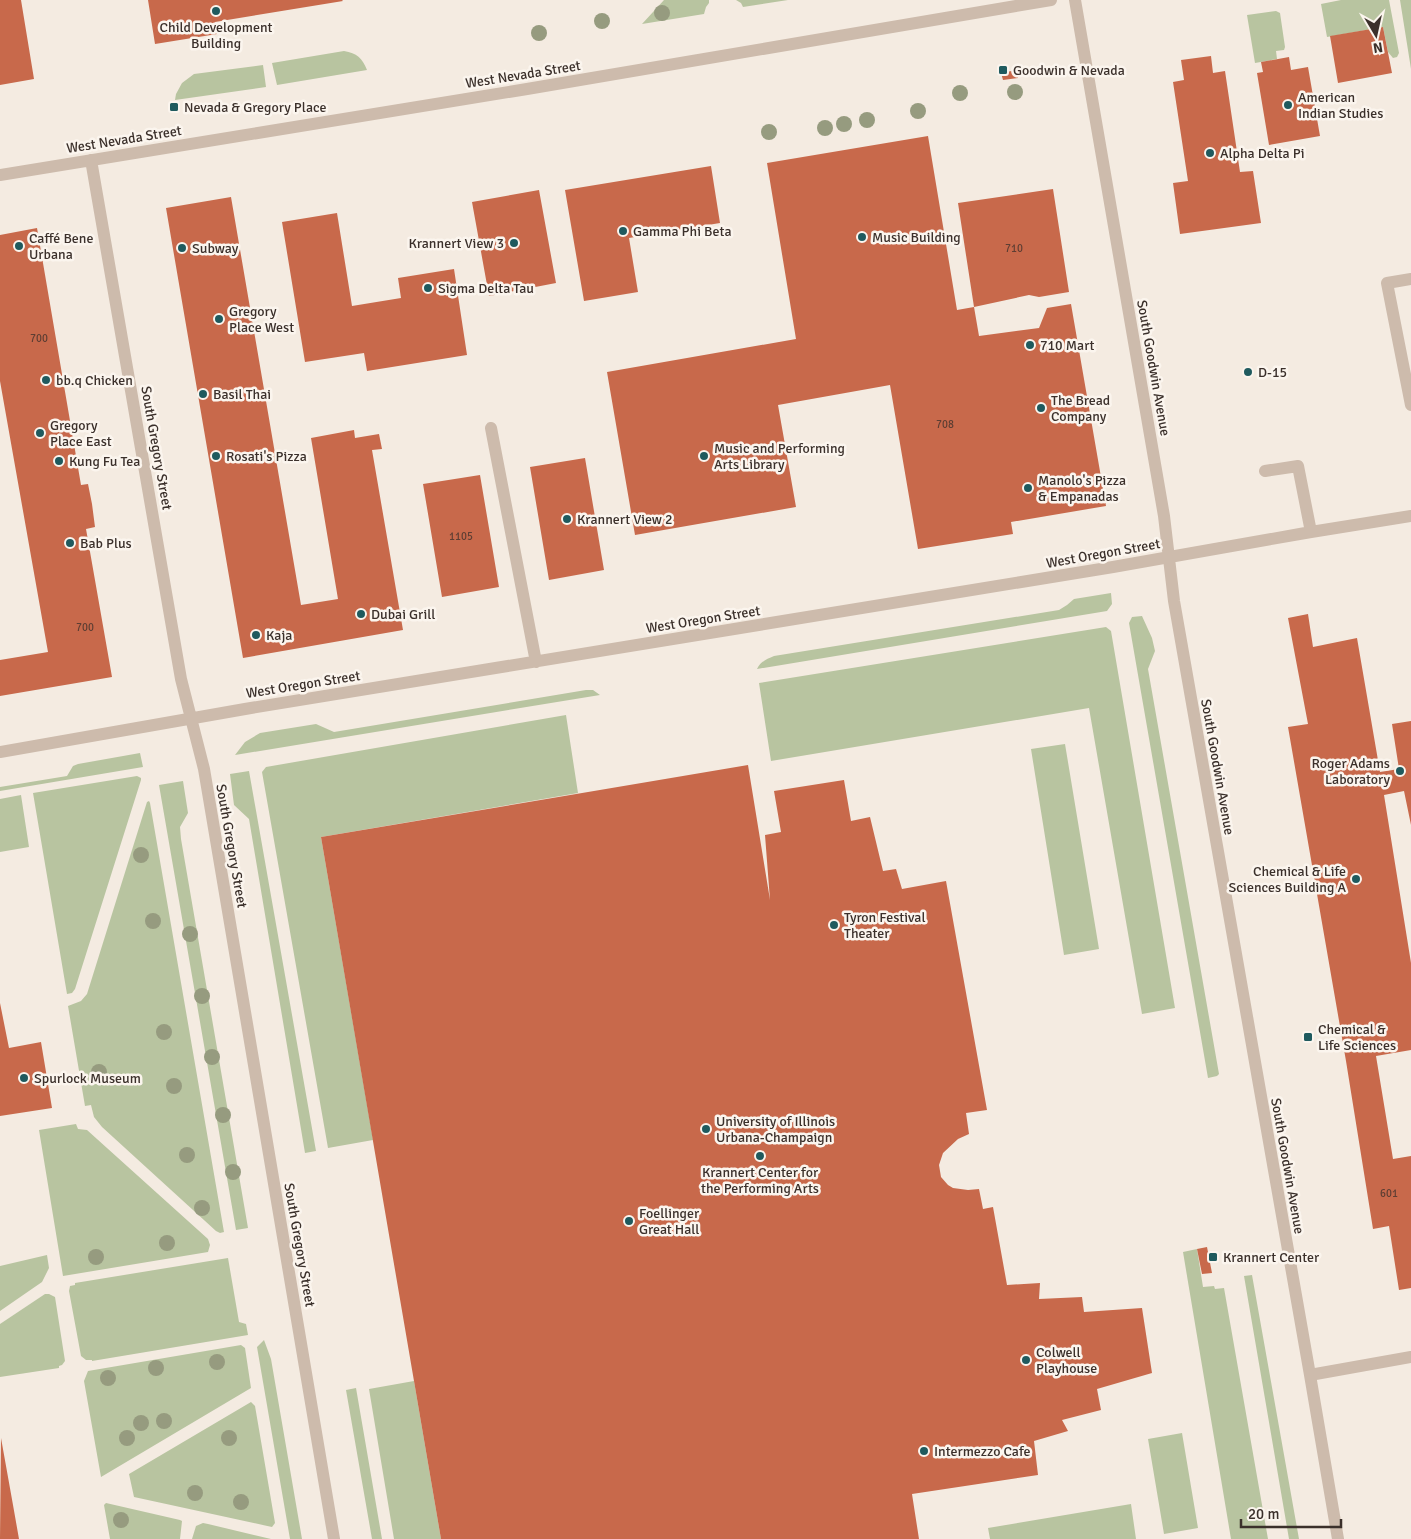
<svg xmlns="http://www.w3.org/2000/svg" width="1411" height="1539" font-family="Signika,sans-serif">
  <style>
    .green { fill: #b8c4a0 }
    .building { fill: #c8694b }
    .lines { fill: none; stroke-linecap: round; stroke-linejoin: round }
    .minor { stroke: #cdbbac; stroke-width: 12 }
    .tree { fill: #969b7f }
    .poi-dot { fill: #1f5a5e; stroke: #fbf5ee; stroke-width: 2 }
    .labels { text-anchor: middle; stroke-width: 5; stroke-linejoin: round; paint-order: stroke }
    .number-label { font-size: 11px; fill: #5e3e33 }
    .poi-label { font-size: 14px; fill: #3b302b; stroke: #fbf5ee; text-anchor: start }
    .street-label { font-size: 14px; fill: #3b302b; stroke: #fbf5ee }
  </style>
  <rect width="100%" height="100%" fill="#f4ebe1"/>
  <!-- green -->
  <path class="green" d="M 664,0 L 709,0 L 709,3 L 706,7 L 704,14 L 642,24 Z
    M 736,0 L 788,0 L 743,7 L 741,3 Z
    M 1341,0 L 1389,0 L 1399,53 L 1397,57 L 1393,58 L 1388,52 L 1383,27 L 1327,37 L 1321,4 Z
    M 1400,0 L 1411,0 L 1411,69 Z
    M 1276,11 L 1280,13 L 1285,47 L 1284,50 L 1276,51 L 1277,59 L 1255,63 L 1247,15 Z
    M 344,51 C 357,53 362,58 367,70 L 277,85 L 272,63 Z
    M 263,65 L 266,87 L 175,100 L 176,94 L 182,83 L 194,74 Z
    M 1111,593 L 1112,604 L 1107,611 L 757,669 C 761,661 767,659 774,656 L 1059,610 L 1067,605 L 1074,599 Z
    M 1142,616 L 1152,638 L 1155,651 L 1148,669 L 1219,1074 L 1217,1076 L 1208,1078 L 1129,623 L 1132,617 Z
    M 1106,627 L 1111,631 L 1175,1008 L 1142,1014 L 1089,708 L 771,761 L 759,683 Z
    M 586,690 L 593,690 L 600,695 L 235,755 L 245,742 L 260,733 L 316,724 L 334,732 Z
    M 566,715 L 578,793 L 321,837 L 373,1140 L 328,1148 L 262,772 L 266,767 Z
    M 1065,744 L 1099,949 L 1064,955 L 1031,749 Z
    M 140,753 L 143,767 L 0,791 L 0,787 L 67,776 L 73,766 L 78,764 Z
    M 249,771 L 316,1151 L 305,1153 L 249,819 L 234,805 L 230,774 Z
    M 137,776 L 141,778 L 141,780 L 75,989 L 72,993 L 67,994 L 33,793 Z
    M 183,781 L 188,813 L 180,827 L 181,839 L 248,1228 L 236,1230 L 159,785 Z
    M 21,795 L 29,847 L 0,852 L 0,799 Z
    M 149,801 L 150,803 L 224,1232 L 220,1233 L 216,1231 L 102,1127 L 94,1117 L 91,1105 L 85,1106 L 68,1006 L 81,1001 L 87,994 L 147,802 Z
    M 76,1124 L 78,1129 L 87,1130 L 208,1239 L 210,1245 L 208,1252 L 63,1276 L 39,1130 Z
    M 1197,1249 L 1203,1287 L 1214,1286 L 1215,1289 L 1224,1288 L 1268,1539 L 1231,1539 L 1183,1252 Z
    M 47,1255 L 49,1268 L 42,1282 L 0,1311 L 0,1266 Z
    M 228,1258 L 239,1322 L 246,1324 L 248,1335 L 92,1361 L 92,1360 L 86,1360 L 81,1356 L 69,1291 L 70,1286 L 75,1285 L 75,1283 Z
    M 1252,1275 L 1299,1539 L 1289,1539 L 1244,1276 Z
    M 45,1294 L 49,1294 L 55,1297 L 65,1361 L 62,1365 L 59,1366 L 59,1368 L 0,1377 L 0,1324 Z
    M 264,1340 L 271,1359 L 302,1539 L 290,1539 L 257,1347 Z
    M 241,1345 L 245,1348 L 251,1388 L 101,1477 L 84,1381 L 88,1371 Z
    M 414,1381 L 441,1539 L 394,1539 L 369,1389 Z
    M 356,1388 L 382,1539 L 372,1539 L 346,1390 Z
    M 251,1402 L 255,1406 L 275,1523 L 272,1527 L 134,1497 L 129,1474 Z
    M 1182,1433 L 1198,1528 L 1164,1534 L 1148,1439 Z
    M 106,1503 L 180,1520 L 182,1521 L 180,1539 L 110,1539 L 104,1505 Z
    M 1131,1504 L 1136,1539 L 990,1539 L 988,1528 Z
    M 203,1523 L 208,1524 L 271,1539 L 192,1539 L 196,1526 Z"/>
  <!-- building -->
  <path class="building" d="M 0,0 L 21,0 L 34,79 L 0,85 Z
    M 148,0 L 342,0 L 343,1 L 215,22 L 217,34 L 155,44 Z
    M 1383,27 L 1392,73 L 1338,83 L 1330,36 Z
    M 1211,56 L 1213,73 L 1225,71 L 1240,172 L 1253,171 L 1261,223 L 1180,234 L 1173,183 L 1188,181 L 1173,82 L 1184,80 L 1181,60 Z
    M 1289,57 L 1291,70 L 1308,67 L 1320,136 L 1269,145 L 1257,73 L 1263,72 L 1261,62 Z
    M 1017,70 L 1018,78 L 1003,80 L 1001,73 Z
    M 928,136 L 957,310 L 974,307 L 979,336 L 1039,328 L 1047,308 L 1071,304 L 1106,506 L 1011,522 L 1013,534 L 918,549 L 890,385 L 778,405 L 796,507 L 635,535 L 607,372 L 796,339 L 767,163 Z
    M 711,166 L 720,223 L 629,238 L 638,292 L 584,301 L 565,190 Z
    M 1053,189 L 1069,292 L 1039,297 L 1029,295 L 974,307 L 958,203 Z
    M 539,190 L 556,283 L 489,296 L 472,202 Z
    M 231,197 L 301,605 L 338,599 L 311,438 L 354,430 L 355,438 L 379,434 L 382,449 L 372,450 L 403,630 L 243,658 L 166,208 Z
    M 337,213 L 352,306 L 401,298 L 398,278 L 454,269 L 467,355 L 367,371 L 364,353 L 305,362 L 282,222 Z
    M 37,228 L 81,485 L 88,484 L 92,504 L 95,527 L 86,529 L 112,677 L 0,696 L 0,660 L 48,652 L 0,381 L 0,235 Z
    M 585,458 L 604,570 L 549,580 L 530,467 Z
    M 480,475 L 499,587 L 442,597 L 423,484 Z
    M 1308,614 L 1313,647 L 1357,638 L 1380,772 L 1399,769 L 1392,724 L 1411,721 L 1411,825 L 1404,791 L 1384,795 L 1411,963 L 1411,1050 L 1376,1056 L 1393,1159 L 1411,1156 L 1411,1288 L 1399,1290 L 1389,1226 L 1373,1229 L 1346,1061 L 1288,727 L 1308,724 L 1288,618 Z
    M 748,765 L 770,900 L 765,835 L 781,832 L 774,791 L 844,780 L 851,821 L 870,817 L 883,871 L 896,869 L 902,889 L 946,881 L 987,1110 L 966,1113 L 969,1134 L 958,1139 L 943,1153 L 939,1165 L 941,1177 L 948,1185 L 953,1188 L 968,1190 L 979,1189 L 983,1209 L 993,1207 L 1007,1285 L 1040,1283 L 1039,1299 L 1082,1297 L 1084,1312 L 1142,1308 L 1152,1373 L 1097,1389 L 1101,1410 L 1062,1420 L 1068,1431 L 1034,1441 L 1038,1475 L 912,1494 L 919,1539 L 441,1539 L 321,837 Z
    M 0,1003 L 9,1048 L 41,1042 L 52,1108 L 0,1116 Z
    M 1207,1247 L 1212,1273 L 1202,1274 L 1197,1249 Z
    M 1,1438 L 13,1505 L 19,1539 L 0,1539 Z"/>
  <g class="lines">
    <!-- minor -->
    <path class="minor" d="M 1075,0 L 1164,516 L 1174,601 L 1310,1375 L 1338,1539
      M 91,160 L 181,679 L 204,769 L 334,1539
      M 0,175 L 527,89 L 1051,0
      M 1411,279 L 1387,283 L 1411,405
      M 491,428 L 536,662
      M 1265,471 L 1298,466 L 1311,532
      M 0,752 L 245,709 L 1113,567 L 1311,532 L 1411,516
      M 1310,1375 L 1411,1357"/>
  </g>
  <!-- trees -->
  <g class="tree">
    <circle cx="662" cy="13" r="8"/>
    <circle cx="602" cy="21" r="8"/>
    <circle cx="539" cy="33" r="8"/>
    <circle cx="1015" cy="92" r="8"/>
    <circle cx="960" cy="93" r="8"/>
    <circle cx="918" cy="111" r="8"/>
    <circle cx="867" cy="120" r="8"/>
    <circle cx="844" cy="124" r="8"/>
    <circle cx="825" cy="128" r="8"/>
    <circle cx="769" cy="132" r="8"/>
    <circle cx="141" cy="855" r="8"/>
    <circle cx="153" cy="921" r="8"/>
    <circle cx="190" cy="934" r="8"/>
    <circle cx="202" cy="996" r="8"/>
    <circle cx="164" cy="1032" r="8"/>
    <circle cx="212" cy="1057" r="8"/>
    <circle cx="99" cy="1072" r="8"/>
    <circle cx="174" cy="1086" r="8"/>
    <circle cx="223" cy="1115" r="8"/>
    <circle cx="187" cy="1155" r="8"/>
    <circle cx="233" cy="1172" r="8"/>
    <circle cx="202" cy="1208" r="8"/>
    <circle cx="167" cy="1243" r="8"/>
    <circle cx="96" cy="1257" r="8"/>
    <circle cx="217" cy="1362" r="8"/>
    <circle cx="156" cy="1368" r="8"/>
    <circle cx="108" cy="1378" r="8"/>
    <circle cx="164" cy="1421" r="8"/>
    <circle cx="141" cy="1423" r="8"/>
    <circle cx="127" cy="1438" r="8"/>
    <circle cx="229" cy="1438" r="8"/>
    <circle cx="195" cy="1493" r="8"/>
    <circle cx="241" cy="1502" r="8"/>
    <circle cx="121" cy="1520" r="8"/>
  </g>
  <!-- markers -->
  <g class="poi-dot">
    <circle cx="216" cy="11" r="5"/>
    <rect x="998" y="65" width="10" height="10" rx="2.5"/>
    <circle cx="1288" cy="105" r="5"/>
    <rect x="169" y="102" width="10" height="10" rx="2.5"/>
    <circle cx="1210" cy="153" r="5"/>
    <circle cx="623" cy="231" r="5"/>
    <circle cx="862" cy="237" r="5"/>
    <circle cx="514" cy="243" r="5"/>
    <circle cx="19" cy="246" r="5"/>
    <circle cx="182" cy="248" r="5"/>
    <circle cx="428" cy="288" r="5"/>
    <circle cx="219" cy="319" r="5"/>
    <circle cx="1030" cy="345" r="5"/>
    <circle cx="1248" cy="372" r="5"/>
    <circle cx="46" cy="380" r="5"/>
    <circle cx="203" cy="394" r="5"/>
    <circle cx="1041" cy="408" r="5"/>
    <circle cx="40" cy="433" r="5"/>
    <circle cx="216" cy="456" r="5"/>
    <circle cx="704" cy="456" r="5"/>
    <circle cx="59" cy="461" r="5"/>
    <circle cx="1028" cy="488" r="5"/>
    <circle cx="567" cy="519" r="5"/>
    <circle cx="70" cy="543" r="5"/>
    <circle cx="361" cy="614" r="5"/>
    <circle cx="256" cy="635" r="5"/>
    <circle cx="1400" cy="771" r="5"/>
    <circle cx="1356" cy="879" r="5"/>
    <circle cx="834" cy="925" r="5"/>
    <rect x="1303" y="1032" width="10" height="10" rx="2.5"/>
    <circle cx="24" cy="1078" r="5"/>
    <circle cx="706" cy="1129" r="5"/>
    <circle cx="760" cy="1156" r="5"/>
    <circle cx="629" cy="1221" r="5"/>
    <rect x="1208" y="1252" width="10" height="10" rx="2.5"/>
    <circle cx="1026" cy="1360" r="5"/>
    <circle cx="924" cy="1451" r="5"/>
  </g>
  <g class="labels">
    <!-- number labels -->
    <g class="number-label">
      <text x="1014" y="252">710</text>
      <text x="39" y="342">700</text>
      <text x="945" y="428">708</text>
      <text x="461" y="540">1105</text>
      <text x="85" y="631">700</text>
      <text x="1389" y="1197">601</text>
    </g>
    <!-- poi labels -->
    <g class="poi-label">
      <text x="216" y="32" text-anchor="middle">Child Development<tspan x="216" dy="16">Building</tspan></text>
      <text x="1013" y="75">Goodwin &amp; Nevada</text>
      <text x="1298" y="102">American<tspan x="1298" dy="16">Indian Studies</tspan></text>
      <text x="184" y="112">Nevada &amp; Gregory Place</text>
      <text x="1220" y="158">Alpha Delta Pi</text>
      <text x="633" y="236">Gamma Phi Beta</text>
      <text x="872" y="242">Music Building</text>
      <text x="29" y="243">Caffé Bene<tspan x="29" dy="16">Urbana</tspan></text>
      <text x="504" y="248" text-anchor="end">Krannert View 3</text>
      <text x="192" y="253">Subway</text>
      <text x="438" y="293">Sigma Delta Tau</text>
      <text x="229" y="316">Gregory<tspan x="229" dy="16">Place West</tspan></text>
      <text x="1040" y="350">710 Mart</text>
      <text x="1258" y="377">D-15</text>
      <text x="56" y="385">bb.q Chicken</text>
      <text x="213" y="399">Basil Thai</text>
      <text x="1051" y="405">The Bread<tspan x="1051" dy="16">Company</tspan></text>
      <text x="50" y="430">Gregory<tspan x="50" dy="16">Place East</tspan></text>
      <text x="714" y="453">Music and Performing<tspan x="714" dy="16">Arts Library</tspan></text>
      <text x="226" y="461">Rosati's Pizza</text>
      <text x="69" y="466">Kung Fu Tea</text>
      <text x="1038" y="485">Manolo's Pizza<tspan x="1038" dy="16">&amp; Empanadas</tspan></text>
      <text x="577" y="524">Krannert View 2</text>
      <text x="80" y="548">Bab Plus</text>
      <text x="371" y="619">Dubai Grill</text>
      <text x="266" y="640">Kaja</text>
      <text x="1390" y="768" text-anchor="end">Roger Adams<tspan x="1390" dy="16">Laboratory</tspan></text>
      <text x="1346" y="876" text-anchor="end">Chemical &amp; Life<tspan x="1346" dy="16">Sciences Building A</tspan></text>
      <text x="844" y="922">Tyron Festival<tspan x="844" dy="16">Theater</tspan></text>
      <text x="1318" y="1034">Chemical &amp;<tspan x="1318" dy="16">Life Sciences</tspan></text>
      <text x="34" y="1083">Spurlock Museum</text>
      <text x="716" y="1126">University of Illinois<tspan x="716" dy="16">Urbana-Champaign</tspan></text>
      <text x="760" y="1177" text-anchor="middle">Krannert Center for<tspan x="760" dy="16">the Performing Arts</tspan></text>
      <text x="639" y="1218">Foellinger<tspan x="639" dy="16">Great Hall</tspan></text>
      <text x="1223" y="1262">Krannert Center</text>
      <text x="1036" y="1357">Colwell<tspan x="1036" dy="16">Playhouse</tspan></text>
      <text x="934" y="1456">Intermezzo Cafe</text>
    </g>
    <!-- street labels -->
    <g class="street-label">
      <text transform="translate(523 74) rotate(-9)" y="5">West Nevada Street</text>
      <text transform="translate(124 139) rotate(-9)" y="5">West Nevada Street</text>
      <text transform="translate(1154 368) rotate(80)" y="5">South Goodwin Avenue</text>
      <text transform="translate(157 448) rotate(80)" y="5">South Gregory Street</text>
      <text transform="translate(1103 553) rotate(-10)" y="5">West Oregon Street</text>
      <text transform="translate(703 619) rotate(-9)" y="5">West Oregon Street</text>
      <text transform="translate(303 684) rotate(-9)" y="5">West Oregon Street</text>
      <text transform="translate(1218 767) rotate(80)" y="5">South Goodwin Avenue</text>
      <text transform="translate(232 846) rotate(80)" y="5">South Gregory Street</text>
      <text transform="translate(1288 1166) rotate(80)" y="5">South Goodwin Avenue</text>
      <text transform="translate(300 1245) rotate(80)" y="5">South Gregory Street</text>
    </g>
  </g>
  <!-- north arrow -->
  <g transform="translate(1376 35) rotate(171)" stroke="#fbf5ee" stroke-width="4" paint-order="stroke">
  <path d="M0-4L9 19L0 12L-9 19Z" fill="#3b302b"/>
  <text y="-8" font-size="14" font-weight="bold" text-anchor="middle" fill="#3b302b">N</text>
  </g>
  <!-- scale -->
  <path d="M1241 1519v8h100v-8" fill="none" stroke="#3b302b" stroke-width="2.5"/>
  <text x="1248" y="1519" font-size="15" fill="#3b302b" stroke="#fbf5ee" stroke-width="4" paint-order="stroke">20 m</text>
</svg>
